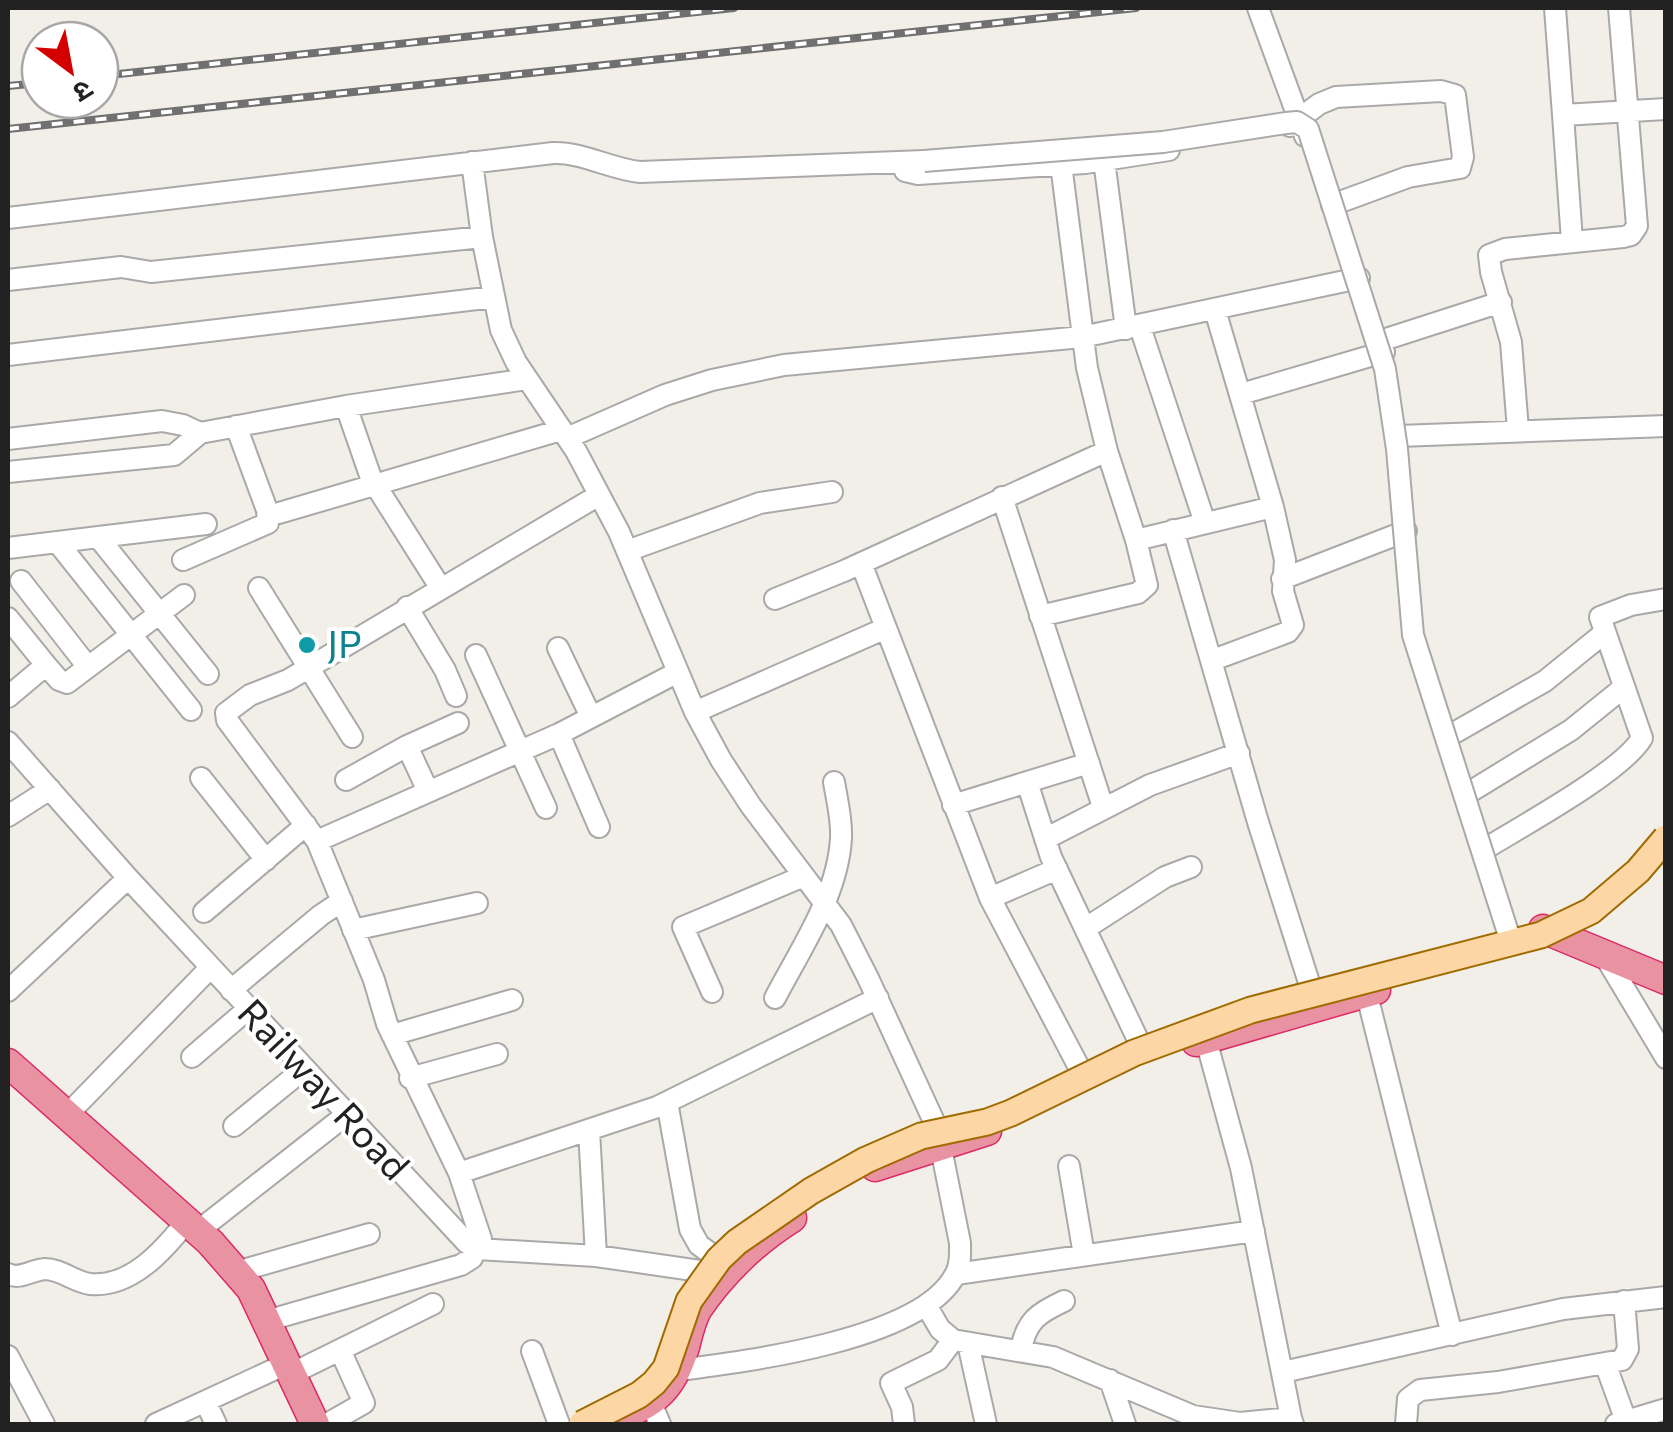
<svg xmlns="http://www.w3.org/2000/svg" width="1673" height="1432" font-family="Commissioner,'Noto Sans Devanagari',sans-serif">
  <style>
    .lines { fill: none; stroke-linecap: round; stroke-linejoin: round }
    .minor-casing { stroke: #a9a9a9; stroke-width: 24 }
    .highway-casing { stroke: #dc2a67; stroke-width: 31 }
    .minor { stroke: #fff; stroke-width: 20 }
    .highway { stroke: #e892a2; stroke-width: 28 }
    .rail-casing { stroke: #707070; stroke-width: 8 }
    .rail { stroke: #fff; stroke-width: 4; stroke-dasharray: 11; stroke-linecap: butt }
    .minor-bridge-casing { stroke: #a9a9a9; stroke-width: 24; stroke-linecap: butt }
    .major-bridge-casing { stroke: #a06b00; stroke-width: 29; stroke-linecap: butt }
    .minor-bridge { stroke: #fff; stroke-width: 20 }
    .major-bridge { stroke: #fcd6a4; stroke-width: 25 }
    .culture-dot { fill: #0f9aa8; stroke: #fff; stroke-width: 4 }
    .labels { text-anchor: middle; stroke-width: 8; stroke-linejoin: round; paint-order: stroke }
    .culture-label { font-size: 38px; fill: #0d838f; stroke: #fff; text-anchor: start }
    .street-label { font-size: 38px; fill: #222; stroke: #fff }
  </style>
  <rect width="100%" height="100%" fill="#f2efe9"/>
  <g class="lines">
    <defs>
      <path id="minor" d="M 1258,8 L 1305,136
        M 1555,8 L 1563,115
        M 1290,126 L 1319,104 L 1336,97 L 1441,91 L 1455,95 L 1463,157 L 1460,168 L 1408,177 L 1332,205
        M 1104,160 L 1126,329
        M 472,162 L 482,237 L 501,330 L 516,362 L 576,451 L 619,532 L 695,712 L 721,760 L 751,806 L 841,925 L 868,978 L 937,1128 L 960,1243 C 960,1253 961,1264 956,1273 C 923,1342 734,1363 664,1372
        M 905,171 L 918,174 L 1085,163 L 1169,150
        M 8,218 L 553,153 C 583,152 610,169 640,172 L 924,161
        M 1572,241 L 1563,115 L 1666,109
        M 8,280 L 121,267 L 151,272 L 482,237
        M 1140,327 L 1205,523
        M 1380,341 L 1501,302
        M 8,355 L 494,297
        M 1241,394 L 1384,352
        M 346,406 L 371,478 L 440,587
        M 1518,430 L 1511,342 L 1491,272 L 1489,255 L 1505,249 L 1623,237 L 1631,235 L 1637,226 L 1619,8
        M 1399,436 L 1666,426
        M 567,438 L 665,395 L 712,380 L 784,365 L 1082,337 L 1359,278
        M 8,439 L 162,421 L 183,425 L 200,433
        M 8,472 L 174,455 L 200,433 L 346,406 L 527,379
        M 1002,497 L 1103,807
        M 279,513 L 561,430
        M 1173,530 L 1258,822 L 1312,992
        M 98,537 L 208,674
        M 1136,540 L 1273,507
        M 58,543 L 191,710
        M 8,548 L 206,524
        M 627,551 L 760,503 L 832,492
        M 183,560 L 268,523 L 267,510 L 236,426
        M 861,563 L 990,898 L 1082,1073
        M 1282,579 L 1406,531
        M 21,581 L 88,667
        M 259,588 L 352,737
        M 775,599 L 844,571 L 1107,451
        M 407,607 L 445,670 L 456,696
        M 1040,616 L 1138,593 L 1147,585 L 1136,540 L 1107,451 L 1087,368 L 1061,164
        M 8,618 L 46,665
        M 558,648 L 591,717
        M 476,655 L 546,808
        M 1213,660 L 1288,632 L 1293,625 L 1283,591 L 1285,560 L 1273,507 L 1215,310
        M 8,697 L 46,665 L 59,680 L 67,683 L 184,595
        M 695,712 L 886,628
        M 559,734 L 599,827
        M 1447,737 L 1545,681 L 1603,634
        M 8,742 L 128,878 L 467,1243 L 478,1249 L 596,1256 L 707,1272 L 721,1278
        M 407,746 L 428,791
        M 201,778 L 266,860
        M 346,780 L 407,746 L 458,723
        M 1027,782 L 1051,857 L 1140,1044
        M 1465,795 L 1571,730 L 1623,688
        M 953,805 L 1089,763
        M 8,816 L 50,789
        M 1045,839 L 1150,785 L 1239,753
        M 317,841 L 559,734 L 678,672
        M 1483,850 C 1520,827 1622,772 1642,738 L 1600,617 L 1631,605 L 1666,599
        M 990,898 L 1057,869
        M 204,912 L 306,825
        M 1086,928 L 1165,877 L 1191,867
        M 353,930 L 477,903
        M 1603,953 L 1666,1058
        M 1364,983 L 1452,1335
        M 231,990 L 321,915 L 342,901
        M 8,991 L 128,878
        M 712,992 L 683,927 L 804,876
        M 775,998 C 801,948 838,895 841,838 C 842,819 837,800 834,782
        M 1203,1029 L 1241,1168 L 1291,1418
        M 392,1035 L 512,1000
        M 192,1057 L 248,1009
        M 410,1078 L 497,1054
        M 667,1102 L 690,1229 L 699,1245 L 718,1259
        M 66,1116 L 210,968
        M 234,1126 L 304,1069
        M 589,1130 L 596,1256
        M 1069,1166 L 1084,1255
        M 459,1173 L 657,1107 L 878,998
        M 198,1231 L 346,1115
        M 236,1272 L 369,1234
        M 8,1274 C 20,1280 31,1270 45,1269 C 61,1269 74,1282 90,1284 C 131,1288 164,1250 187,1221
        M 956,1274 L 1254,1231
        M 926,1305 L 940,1329 L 953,1340 L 1053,1357 L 1193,1416 L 1240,1423 L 1291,1418 L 1293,1424
        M 266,1321 L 461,1265 L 472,1258 L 481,1239 L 459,1173 L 387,1024 L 374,980 L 317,841 L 227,720 L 226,713 L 250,695 L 288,680 L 599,495
        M 968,1343 L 986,1424
        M 1021,1350 C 1026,1321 1038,1313 1064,1301
        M 532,1351 L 559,1424
        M 8,1356 L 44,1424
        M 1605,1363 L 1626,1421
        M 1283,1372 L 1563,1309 L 1666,1297
        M 291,1374 L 433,1304
        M 1110,1380 L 1125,1424
        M 206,1403 L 216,1424
        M 651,1403 L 660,1424
        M 156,1424 L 286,1364
        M 327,1424 L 364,1403 L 340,1350
        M 904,1424 L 902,1407 L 891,1383 L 938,1360 L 953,1340
        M 1406,1424 L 1408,1399 L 1420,1390 L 1498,1382 L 1622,1360 L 1628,1349 L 1624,1301
        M 1616,1424 L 1666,1409"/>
      <path id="highway" d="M 1543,929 L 1666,980
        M 1196,1042 L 1376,990
        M 8,1063 L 210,1242 L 251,1289 L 315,1424
        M 875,1167 L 987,1131
        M 612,1421 C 655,1401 670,1394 685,1347 C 688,1335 691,1321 697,1310 C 721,1274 755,1241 792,1218"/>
    </defs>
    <!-- minor casing -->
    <use href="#minor" class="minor-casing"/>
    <!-- highway casing -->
    <use href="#highway" class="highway-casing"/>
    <!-- minor -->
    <use href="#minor" class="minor"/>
    <!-- highway -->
    <use href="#highway" class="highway"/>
    <defs>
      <path id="rail" d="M 100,76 L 734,8
        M 8,86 L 40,83
        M 8,129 L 1136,8"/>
    </defs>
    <!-- rail casing -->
    <use href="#rail" class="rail-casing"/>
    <!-- rail -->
    <use href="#rail" class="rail"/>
    <defs>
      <path id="minor-bridge" d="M 924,161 L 1163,142 L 1286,123 L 1297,122 L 1308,129 L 1385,369 L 1397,449 L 1413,635 L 1511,942"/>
      <path id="major-bridge" d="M 582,1424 L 639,1395 L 654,1383 L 666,1368 L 689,1301 L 719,1259 L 737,1242 L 811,1191 L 866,1160 L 921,1136 L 987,1122 L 1011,1113 L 1134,1053 L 1251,1010 L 1541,935 L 1591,911 L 1638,871 L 1666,838"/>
    </defs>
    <!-- minor-bridge casing -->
    <use href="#minor-bridge" class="minor-bridge-casing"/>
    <!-- major-bridge casing -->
    <use href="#major-bridge" class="major-bridge-casing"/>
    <!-- minor-bridge -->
    <use href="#minor-bridge" class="minor-bridge"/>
    <!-- major-bridge -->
    <use href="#major-bridge" class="major-bridge"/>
  </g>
  <!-- markers -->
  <circle class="culture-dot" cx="307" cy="645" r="10"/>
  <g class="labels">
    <!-- culture labels -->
    <g class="culture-label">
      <text x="327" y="658">JP</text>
    </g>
    <!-- street labels -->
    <g class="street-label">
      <text transform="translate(323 1090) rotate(47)" y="13">Railway Road</text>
    </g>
  </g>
  <!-- border -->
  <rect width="1673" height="1432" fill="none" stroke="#222222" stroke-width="20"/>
  <!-- north arrow -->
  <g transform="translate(70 70) rotate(148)"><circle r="48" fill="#ffffff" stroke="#a7a7a7" stroke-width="2.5"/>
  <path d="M0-8L18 38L0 25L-18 38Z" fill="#d40000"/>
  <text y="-15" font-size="28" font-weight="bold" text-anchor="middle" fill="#222222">उ</text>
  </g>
</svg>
